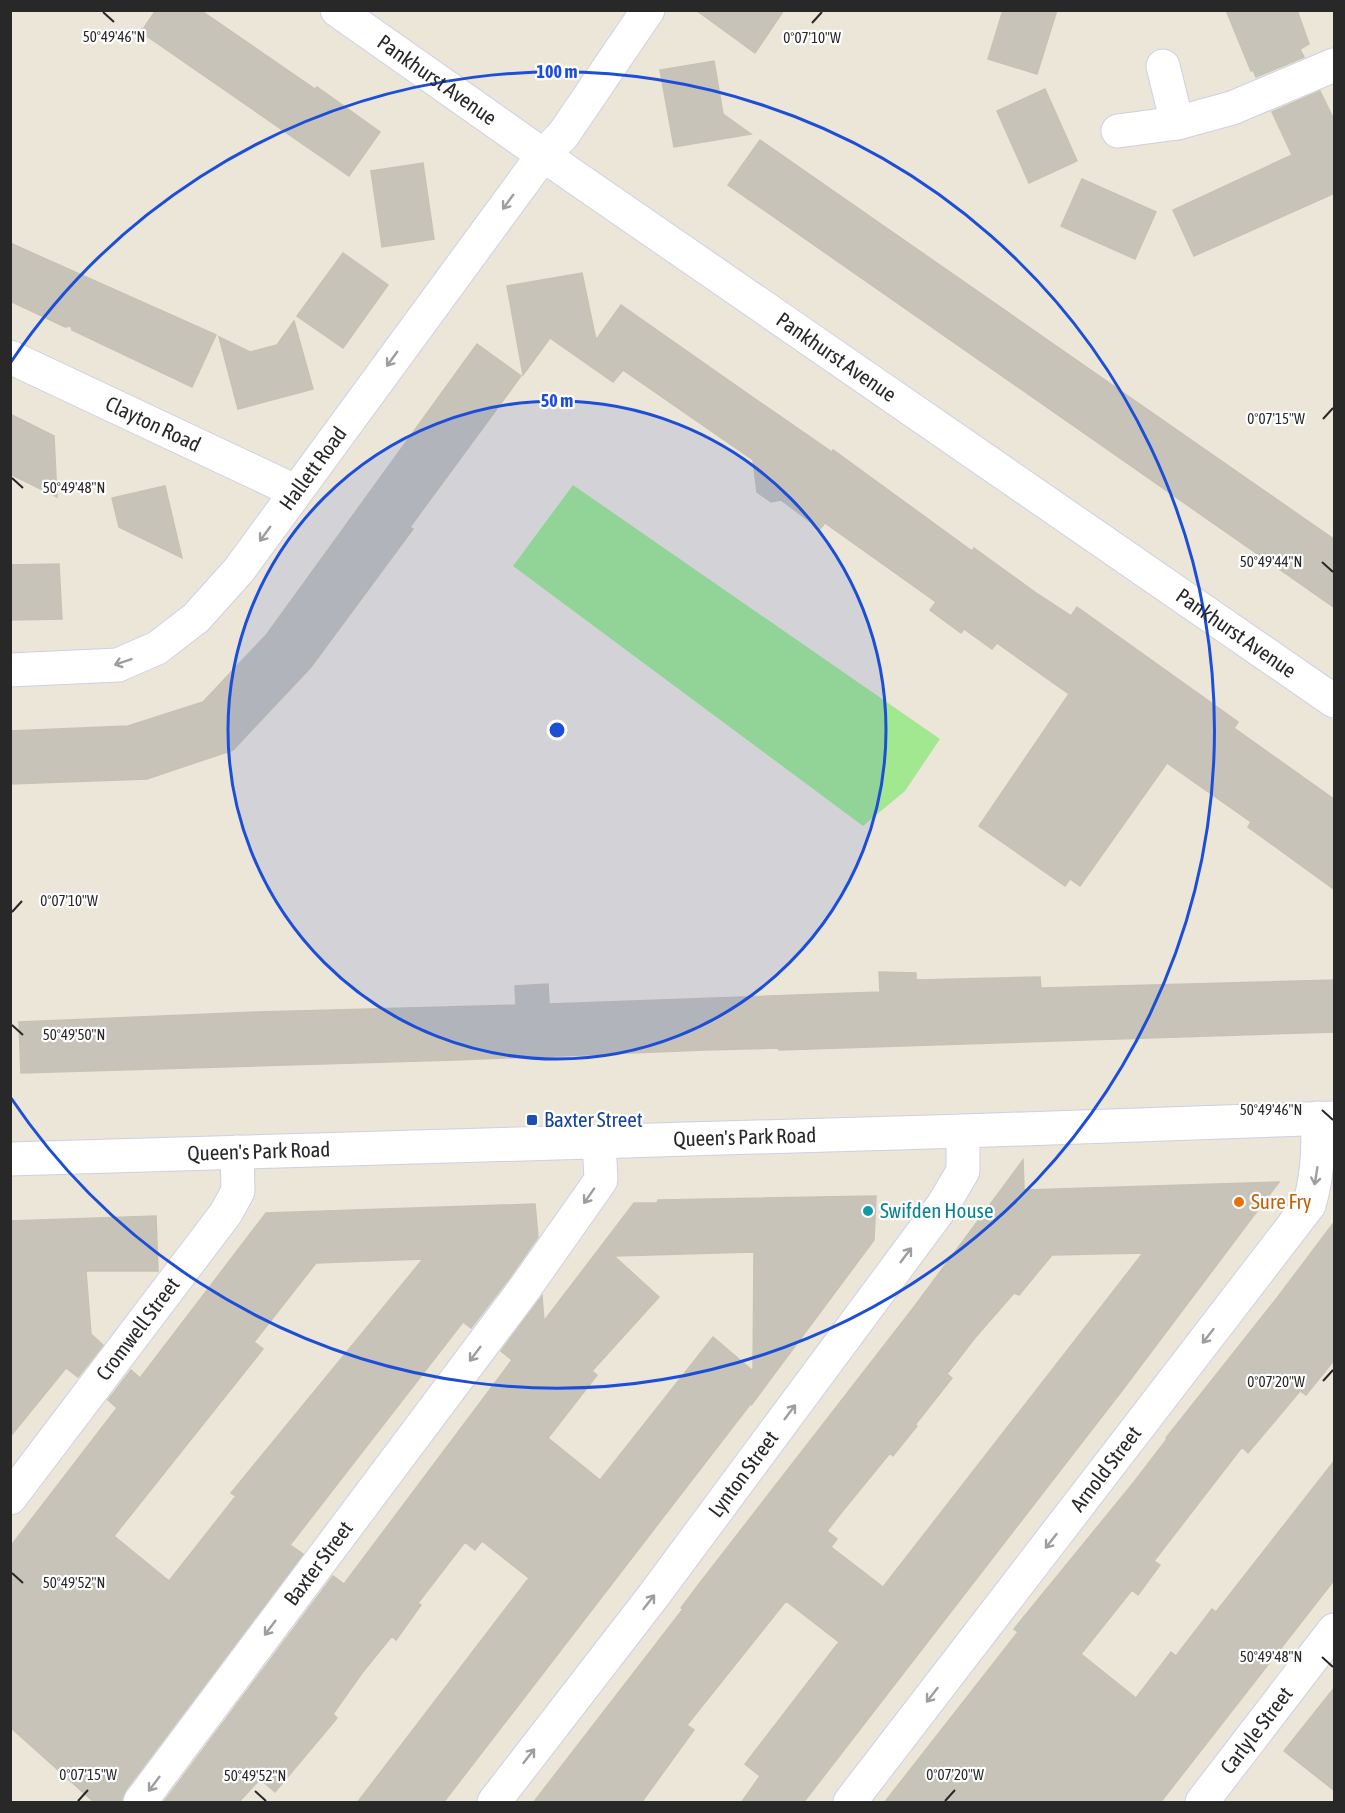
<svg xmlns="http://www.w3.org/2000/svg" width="1345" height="1813" font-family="'Asap Condensed',sans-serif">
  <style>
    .green { fill: #a2e890 }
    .building { fill: #c7c3b8; stroke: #c7c3b2; stroke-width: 1.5; fill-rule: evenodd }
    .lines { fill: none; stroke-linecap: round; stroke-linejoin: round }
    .minor-casing { stroke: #cecfe3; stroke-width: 35 }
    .minor { stroke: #fff; stroke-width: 33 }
    .oneway { stroke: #9e9e9e }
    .ticks { fill: none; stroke: #282828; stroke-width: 2 }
    .ring { fill: none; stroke: #1d4ed8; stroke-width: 3 }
    .transit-dot { fill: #1a4fb4; stroke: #fff; stroke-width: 2 }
    .food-dot { fill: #e8710a; stroke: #fff; stroke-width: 2 }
    .culture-dot { fill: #0f9aa8; stroke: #fff; stroke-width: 2 }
    .labels { text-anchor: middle; stroke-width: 4.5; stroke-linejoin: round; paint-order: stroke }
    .street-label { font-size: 21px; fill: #282828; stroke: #fff }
    .transit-label { font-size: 21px; fill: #164399; stroke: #fff; text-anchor: start }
    .food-label { font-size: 21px; fill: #c56008; stroke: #fff; text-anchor: start }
    .culture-label { font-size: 21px; fill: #0d838f; stroke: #fff; text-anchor: start }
    .ticks-label { font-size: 15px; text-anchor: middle; fill: #282828; stroke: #fff; stroke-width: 4.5; stroke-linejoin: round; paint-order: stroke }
    .centre { fill: #1d4ed8; stroke: #fff; stroke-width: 3 }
    .ring-label { font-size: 18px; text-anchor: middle; font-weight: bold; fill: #1d4ed8; stroke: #fff; stroke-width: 4.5; stroke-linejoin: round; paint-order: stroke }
  </style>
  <rect width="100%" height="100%" fill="#ece6d8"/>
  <!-- green -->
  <path class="green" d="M 573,485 L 940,739 L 905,791 L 863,826 L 513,566 Z"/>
  <!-- building -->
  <path class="building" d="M 156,10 L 200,10 L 315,89 L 317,87 L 380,132 L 349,176 L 141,32 Z
    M 696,10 L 784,10 L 755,53 Z
    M 1003,10 L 1057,10 L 1037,74 L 988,59 Z
    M 1226,10 L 1297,10 L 1309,44 L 1300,49 L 1304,57 L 1256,77 L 1253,70 L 1251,71 Z
    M 714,61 L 723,114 L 751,134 L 674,147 L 660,70 Z
    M 1045,89 L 1077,161 L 1029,183 L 997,111 Z
    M 1320,91 L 1335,122 L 1335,193 L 1194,256 L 1173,210 L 1292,155 L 1272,112 Z
    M 760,140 L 1335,540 L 1335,608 L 728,185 Z
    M 423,163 L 434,239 L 382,247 L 371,171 Z
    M 1082,179 L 1156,212 L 1135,259 L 1061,226 Z
    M 10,243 L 216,335 L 192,387 L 72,330 L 71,326 L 65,327 L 10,301 Z
    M 343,253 L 388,285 L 343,348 L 297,316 Z
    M 582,273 L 596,340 L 621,305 L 761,403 L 832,452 L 833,450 L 972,551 L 974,548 L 1039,595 L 1071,616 L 1077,607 L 1238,722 L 1234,728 L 1335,800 L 1335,890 L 1248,827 L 1251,822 L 1167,763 L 1080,886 L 1070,879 L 1065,886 L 979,826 L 1069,694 L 997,643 L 992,649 L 964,629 L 961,633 L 930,610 L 936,602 L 825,523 L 820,529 L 781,500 L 771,502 L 757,492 L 753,460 L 623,370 L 613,382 L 550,338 L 523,375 L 507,286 Z
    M 294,321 L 313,389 L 238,409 L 219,337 L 250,352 L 277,345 Z
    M 477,344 L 521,376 L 410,527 L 413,529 L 311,667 L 233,750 L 147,779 L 10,784 L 10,731 L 128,726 L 203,702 L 267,634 Z
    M 10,414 L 54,436 L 57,497 L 10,474 Z
    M 165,486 L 182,558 L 119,527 L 112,498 Z
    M 59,564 L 62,619 L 10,620 L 10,565 Z
    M 879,972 L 916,973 L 916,980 L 1040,977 L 1041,988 L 1335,980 L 1335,1032 L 779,1050 L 779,1048 L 705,1050 L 455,1060 L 21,1073 L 19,1022 L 257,1012 L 516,1005 L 515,986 L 548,984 L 549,1004 L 880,992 Z
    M 1023,1160 L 1024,1190 L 1279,1182 L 1124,1388 L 803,1803 L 741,1803 L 760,1776 L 745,1764 L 839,1642 L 786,1601 L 687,1725 L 694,1730 L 641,1803 L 533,1803 L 683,1609 L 681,1608 L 699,1584 L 914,1307 ZM 1143,1253 L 883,1587 L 831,1547 L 837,1539 L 827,1531 L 841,1513 L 890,1453 L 893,1456 L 917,1426 L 915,1425 L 952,1378 L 947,1374 L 974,1339 L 1014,1293 L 1019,1295 L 1052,1255 Z
    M 876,1196 L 874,1240 L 752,1404 L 752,1402 L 443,1803 L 357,1803 L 529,1578 L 482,1541 L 475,1550 L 465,1542 L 418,1603 L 421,1605 L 396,1640 L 392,1636 L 362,1673 L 333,1714 L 337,1718 L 275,1792 L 260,1779 L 238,1803 L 163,1803 L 333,1576 L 344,1584 L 512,1360 L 501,1351 L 542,1296 L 544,1321 L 634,1203 L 657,1203 L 658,1200 ZM 754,1252 L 753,1371 L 713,1337 L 600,1480 L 548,1438 L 597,1375 L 592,1371 L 659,1297 L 614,1256 Z
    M 535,1204 L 538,1237 L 510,1277 L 471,1328 L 463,1322 L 290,1545 L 303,1554 L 125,1791 L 122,1803 L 95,1803 L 10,1727 L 10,1547 L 117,1408 L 108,1400 L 131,1370 L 140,1378 L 266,1213 ZM 423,1259 L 231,1493 L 236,1496 L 169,1581 L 114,1536 L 263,1349 L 254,1342 L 316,1263 Z
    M 156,1216 L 158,1271 L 86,1271 L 91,1334 L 103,1345 L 78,1377 L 66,1368 L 10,1437 L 10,1221 Z
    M 1335,1221 L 1335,1359 L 1306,1395 L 1300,1391 L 1248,1453 L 1242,1447 L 1154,1561 L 1160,1565 L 1138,1595 L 1132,1590 L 1081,1654 L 1136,1698 L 1171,1652 L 1176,1656 L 1212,1609 L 1216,1612 L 1335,1460 L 1335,1579 L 1160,1803 L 884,1803 L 1018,1632 L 1014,1629 L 1134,1482 L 1167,1439 L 1166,1438 L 1277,1298 Z
    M 1335,1687 L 1335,1791 L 1284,1751 Z"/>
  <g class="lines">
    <defs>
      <g id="minor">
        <path id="s1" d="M 337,10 L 543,155 L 1334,701"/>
        <path d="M 1163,66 L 1177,123"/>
        <path d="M 1118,131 L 1177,123 L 1232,108 L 1334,65"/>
        <path id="s2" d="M 10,357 L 282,485 L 294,493"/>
        <path id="s3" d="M 10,670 L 118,665 L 157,648 L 196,618 L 239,570 L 543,155 L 563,135 L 648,10"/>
        <path id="s4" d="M 10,1159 L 963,1131 L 1334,1118"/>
        <path id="s5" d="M 10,1498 L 226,1213 L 238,1191 L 237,1152"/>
        <path id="s6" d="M 140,1802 L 525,1288 L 601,1180 L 599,1141"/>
        <path id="s7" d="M 494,1802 L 654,1595 L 943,1205 L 963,1171 L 963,1131"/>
        <path id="s8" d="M 850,1802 L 1309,1205 C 1318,1176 1318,1149 1318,1118"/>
        <path id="s9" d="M 1202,1802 L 1334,1630"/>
      </g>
    </defs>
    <!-- minor casing -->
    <use href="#minor" class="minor-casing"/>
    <!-- minor -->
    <use href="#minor" class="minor"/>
  </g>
  <!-- one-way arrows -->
  <defs><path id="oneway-shaft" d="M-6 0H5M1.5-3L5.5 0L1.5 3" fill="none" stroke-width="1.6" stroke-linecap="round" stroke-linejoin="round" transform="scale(1.5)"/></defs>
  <g class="oneway">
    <use href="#oneway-shaft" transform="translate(508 202) rotate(126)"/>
    <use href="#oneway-shaft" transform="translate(392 359) rotate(126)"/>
    <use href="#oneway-shaft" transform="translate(265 534) rotate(126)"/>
    <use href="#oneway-shaft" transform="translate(123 662) rotate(161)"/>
    <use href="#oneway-shaft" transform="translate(1316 1176) rotate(99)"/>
    <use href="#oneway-shaft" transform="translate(589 1196) rotate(125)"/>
    <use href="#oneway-shaft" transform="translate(906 1255) rotate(-53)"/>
    <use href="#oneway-shaft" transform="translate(1208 1336) rotate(128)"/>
    <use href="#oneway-shaft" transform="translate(475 1354) rotate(127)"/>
    <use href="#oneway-shaft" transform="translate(790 1412) rotate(-53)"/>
    <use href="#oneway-shaft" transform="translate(1051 1541) rotate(128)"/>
    <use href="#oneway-shaft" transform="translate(649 1602) rotate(-52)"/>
    <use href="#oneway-shaft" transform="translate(270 1628) rotate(127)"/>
    <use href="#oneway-shaft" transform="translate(932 1695) rotate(128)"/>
    <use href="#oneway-shaft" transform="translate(529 1756) rotate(-52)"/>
    <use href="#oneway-shaft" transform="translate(154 1784) rotate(127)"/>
  </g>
  <!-- ticks -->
  <path class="ticks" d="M 103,12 L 114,22M 812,23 L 822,12M 1323,419 L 1333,408M 12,478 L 23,488M 1322,562 L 1333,572M 12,912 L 22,901M 12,1025 L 23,1035M 1322,1110 L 1333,1120M 1323,1381 L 1333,1370M 12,1573 L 23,1583M 1322,1657 L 1333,1667M 255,1791 L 266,1801M 78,1801 L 88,1790M 945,1801 L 955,1790"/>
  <!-- distance rings -->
  <circle cx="557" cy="730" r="329" fill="#1d4ed8" fill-opacity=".12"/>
  <g class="ring">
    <circle cx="557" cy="730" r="329"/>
    <path d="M11 362A658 658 0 1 1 11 1098"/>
  </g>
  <!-- markers -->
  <rect class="transit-dot" x="526" y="1114" width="12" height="12" rx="3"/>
  <circle class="food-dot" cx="1239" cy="1202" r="6"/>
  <circle class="culture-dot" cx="868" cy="1211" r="6"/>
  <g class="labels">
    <!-- street labels -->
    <g class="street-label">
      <text dy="7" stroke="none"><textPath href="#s1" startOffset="122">Pankhurst Avenue</textPath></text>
      <text dy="7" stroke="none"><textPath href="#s1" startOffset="608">Pankhurst Avenue</textPath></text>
      <text dy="7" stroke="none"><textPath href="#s2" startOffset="158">Clayton Road</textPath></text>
      <text dy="7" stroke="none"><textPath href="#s3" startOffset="390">Hallett Road</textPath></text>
      <text dy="7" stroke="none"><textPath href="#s1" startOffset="1094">Pankhurst Avenue</textPath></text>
      <text dy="7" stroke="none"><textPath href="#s4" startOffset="735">Queen's Park Road</textPath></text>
      <text dy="7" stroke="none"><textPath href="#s4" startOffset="249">Queen's Park Road</textPath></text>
      <text dy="7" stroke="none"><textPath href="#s5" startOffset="212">Cromwell Street</textPath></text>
      <text dy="7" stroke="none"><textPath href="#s8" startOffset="420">Arnold Street</textPath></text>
      <text dy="7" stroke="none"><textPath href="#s7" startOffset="412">Lynton Street</textPath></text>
      <text dy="7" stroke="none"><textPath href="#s6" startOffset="298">Baxter Street</textPath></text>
      <text dy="7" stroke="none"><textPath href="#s9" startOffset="90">Carlyle Street</textPath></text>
    </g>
    <!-- transit labels -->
    <g class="transit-label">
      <text x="544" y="1127">Baxter Street</text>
    </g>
    <!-- food labels -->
    <g class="food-label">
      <text x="1251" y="1209">Sure Fry</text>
    </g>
    <!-- culture labels -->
    <g class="culture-label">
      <text x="880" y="1218">Swifden House</text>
    </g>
  </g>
  <g class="ticks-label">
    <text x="114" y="42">50°49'46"N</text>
    <text x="812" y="43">0°07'10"W</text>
    <text x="1276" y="424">0°07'15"W</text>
    <text x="74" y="493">50°49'48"N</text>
    <text x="1271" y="567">50°49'44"N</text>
    <text x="69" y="906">0°07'10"W</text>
    <text x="74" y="1040">50°49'50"N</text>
    <text x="1271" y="1115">50°49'46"N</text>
    <text x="1276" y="1387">0°07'20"W</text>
    <text x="74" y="1588">50°49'52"N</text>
    <text x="1271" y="1662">50°49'48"N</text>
    <text x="88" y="1780">0°07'15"W</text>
    <text x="955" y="1780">0°07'20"W</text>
    <text x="255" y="1781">50°49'52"N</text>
  </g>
  <circle cx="557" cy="730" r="9" class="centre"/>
  <g class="ring-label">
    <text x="557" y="78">100 m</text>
    <text x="557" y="407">50 m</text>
  </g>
  <!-- border -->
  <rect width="1345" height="1813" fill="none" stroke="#282828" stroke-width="24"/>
</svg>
